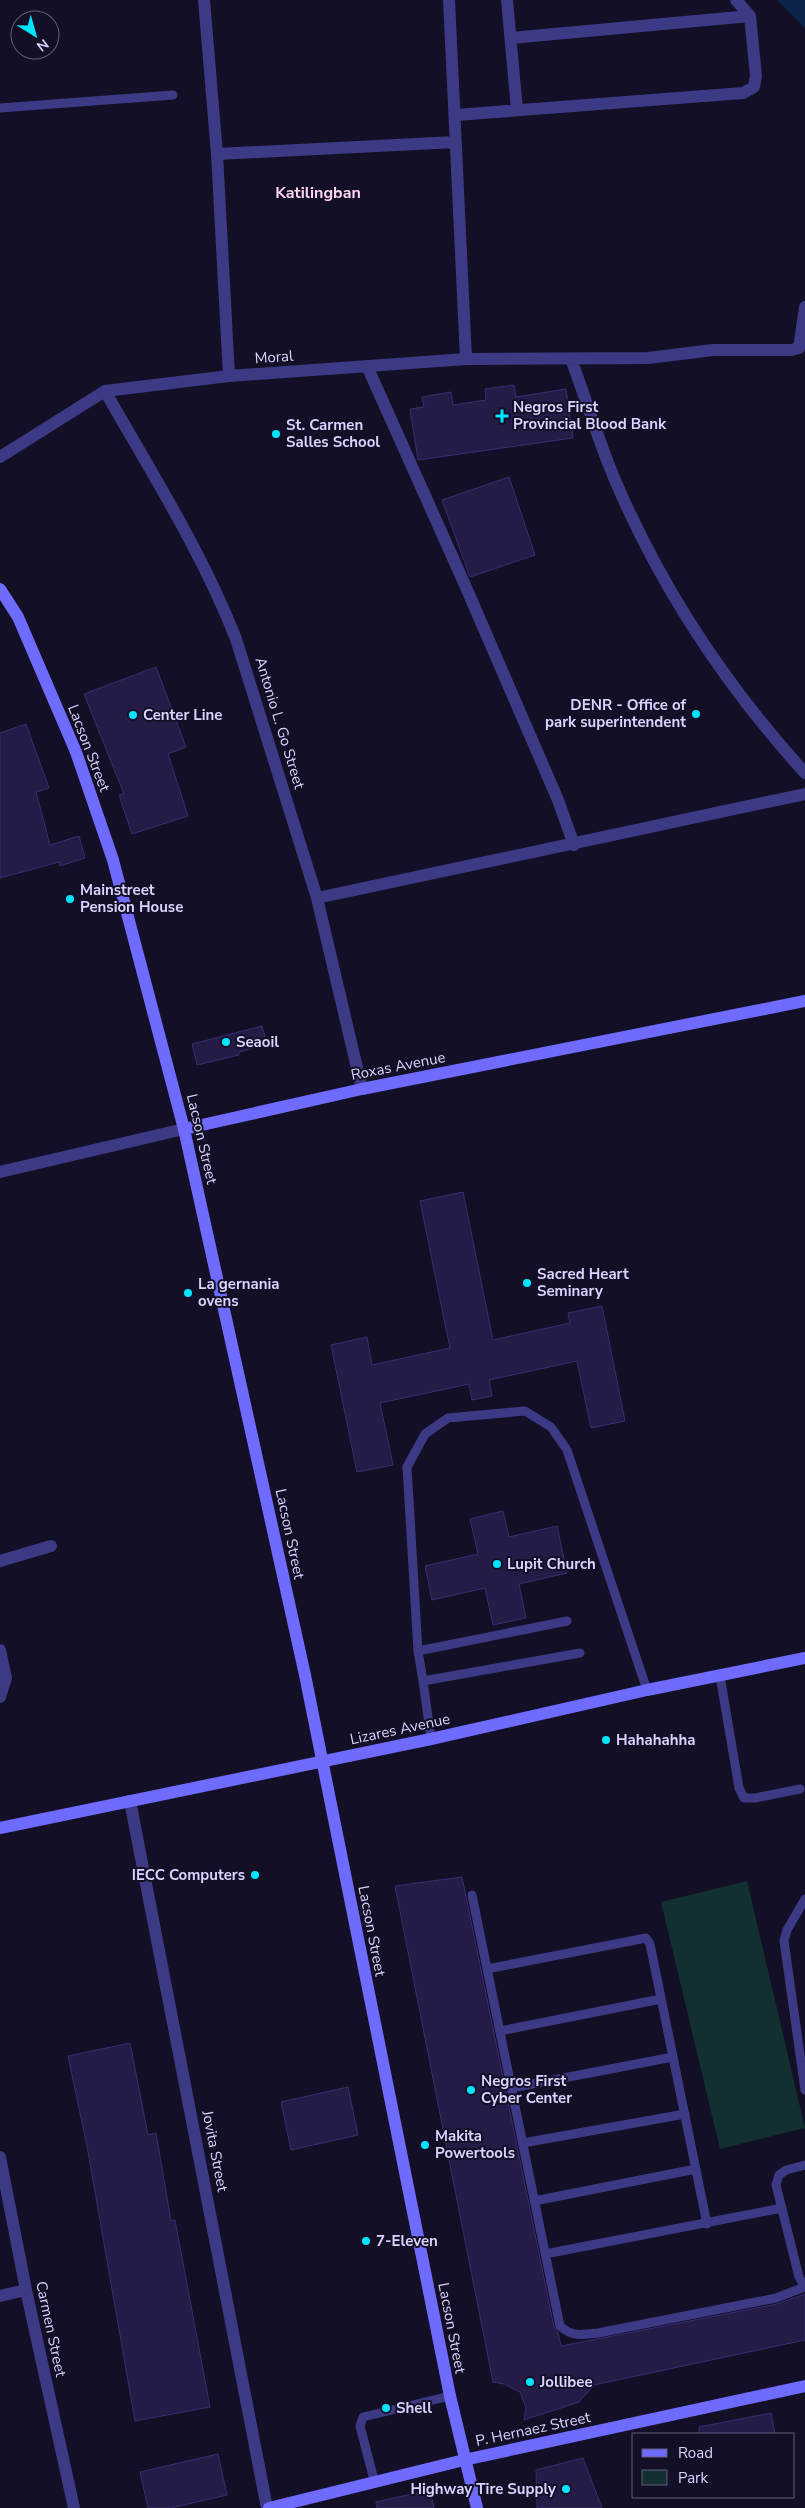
<svg xmlns="http://www.w3.org/2000/svg" width="805" height="2508" font-family="'Nunito Sans',sans-serif">
  <style>
    .green { fill: #12302f }
    .water { fill: #0c2248 }
    .building { fill: #241b47; stroke: #3b2d73 }
    .lines { fill: none; stroke-linecap: round; stroke-linejoin: round }
    .lane { stroke: #3d3a85; stroke-width: 9 }
    .street { stroke: #3d3a85; stroke-width: 12 }
    .secondary { stroke: #6f6bff; stroke-width: 12 }
    .poi-dot { fill: #00e5ff; stroke: #130f26; stroke-width: 2 }
    .labels { text-anchor: middle; stroke-width: 4; stroke-linejoin: round; paint-order: stroke }
    .street-label { font-size: 15px; fill: #d9d4ff; stroke: #130f26 }
    .poi-label { font-size: 15px; font-weight: bold; fill: #d9d4ff; stroke: #130f26; text-anchor: start }
    .neighbourhood-label { font-size: 16px; font-weight: bold; fill: #ffd6f0; stroke: #130f26 }
  </style>
  <rect width="100%" height="100%" fill="#130f26"/>
  <!-- green -->
  <path class="green" d="M 747,1881 L 805,2128 L 720,2149 L 661,1902 Z"/>
  <!-- water -->
  <path class="water" d="M 777,0 L 805,0 L 805,28 Z"/>
  <!-- building -->
  <path class="building" d="M 514,385 L 516,397 L 566,389 L 573,438 L 418,460 L 410,409 L 424,407 L 422,397 L 451,392 L 453,405 L 486,400 L 485,389 Z
    M 509,477 L 535,555 L 470,577 L 442,500 Z
    M 156,667 L 186,747 L 168,754 L 188,816 L 132,834 L 119,795 L 124,794 L 84,694 Z
    M 26,724 L 49,788 L 36,792 L 50,845 L 79,836 L 85,858 L 60,866 L 59,862 L 0,878 L 0,733 Z
    M 262,1026 L 267,1044 L 239,1052 L 239,1055 L 197,1065 L 192,1044 Z
    M 463,1192 L 493,1340 L 570,1323 L 568,1313 L 602,1306 L 625,1421 L 591,1428 L 577,1361 L 489,1380 L 492,1396 L 472,1400 L 469,1384 L 380,1403 L 393,1465 L 357,1472 L 331,1345 L 367,1337 L 372,1365 L 450,1348 L 420,1201 Z
    M 503,1511 L 509,1537 L 557,1526 L 567,1573 L 519,1584 L 526,1618 L 493,1625 L 485,1588 L 432,1600 L 425,1566 L 478,1554 L 470,1519 Z
    M 462,1877 L 554,2327 L 558,2332 L 561,2346 L 777,2304 L 805,2294 L 805,2340 L 594,2385 L 579,2402 L 524,2420 L 526,2408 L 520,2392 L 504,2384 L 493,2382 L 395,1886 Z
    M 130,2043 L 148,2135 L 156,2133 L 171,2221 L 175,2220 L 210,2407 L 135,2421 L 87,2146 L 68,2056 Z
    M 348,2087 L 358,2135 L 291,2150 L 281,2102 Z
    M 771,2413 L 775,2434 L 699,2434 L 699,2427 Z
    M 218,2454 L 227,2495 L 171,2508 L 148,2508 L 140,2472 Z
    M 583,2458 L 602,2508 L 537,2508 L 536,2470 Z
    M 430,2490 L 434,2508 L 377,2508 L 376,2502 Z"/>
  <g class="lines">
    <!-- lane -->
    <path class="lane" d="M 0,108 L 173,95
      M 418,1651 L 407,1467 L 425,1434 L 448,1418 L 525,1411 L 551,1427 L 567,1450 L 647,1690
      M 720,1676 L 739,1788 L 744,1798 L 755,1798 L 800,1789
      M 423,1681 L 418,1651 L 567,1621
      M 431,1739 L 423,1681 L 580,1653
      M 472,1895 L 560,2326 C 572,2337 582,2335 598,2333 L 776,2298 L 805,2287
      M 805,1899 L 787,1930 L 784,1941 L 805,2090
      M 487,1969 L 646,1938 L 650,1944 L 707,2224
      M 500,2031 L 661,1999
      M 511,2088 L 673,2057
      M 523,2143 L 685,2114
      M 534,2201 L 696,2169
      M 545,2254 L 782,2208
      M 805,2287 L 799,2277 L 776,2185 L 779,2175 L 786,2170 L 805,2165
      M 374,2480 L 360,2426 L 363,2417 L 450,2396"/>
    <!-- street -->
    <path class="street" d="M 204,0 L 217,154 L 229,376
      M 449,0 L 466,359
      M 507,0 L 517,110
      M 511,38 L 750,16
      M 456,115 L 743,93 L 754,87 L 756,76 L 750,16 L 736,0
      M 217,154 L 455,142
      M 571,359 C 586,399 598,440 615,480 C 661,588 726,686 805,773
      M 367,366 L 465,585 L 558,800 L 574,845
      M 105,391 C 151,472 202,552 236,639 L 317,898 L 362,1089
      M 0,457 L 105,391 L 229,376 L 466,359 L 648,358 L 713,350 L 791,350 L 799,348 L 805,307
      M 317,898 L 805,794
      M 0,1172 L 184,1129
      M 0,1561 L 51,1546
      M 0,1650 L 6,1678 L 0,1697
      M 130,1801 L 267,2508
      M 0,2157 L 26,2290 L 74,2508
      M 0,2296 L 26,2290"/>
    <!-- secondary -->
    <path class="secondary" d="M 0,589 L 18,617 L 76,752 L 113,860 L 184,1129 L 305,1675 L 450,2396 L 477,2508
      M 184,1129 L 362,1089 L 805,1001
      M 0,1828 L 431,1739 L 647,1690 L 805,1658
      M 269,2508 L 464,2460 L 805,2386"/>
  </g>
  <!-- markers -->
  <g class="poi-dot">
    <path d="M499.5 408.5h5v5h5v5h-5v5h-5v-5h-5v-5h5z"/>
    <circle cx="276" cy="434" r="5"/>
    <circle cx="696" cy="714" r="5"/>
    <circle cx="133" cy="715" r="5"/>
    <circle cx="70" cy="899" r="5"/>
    <circle cx="226" cy="1042" r="5"/>
    <circle cx="527" cy="1283" r="5"/>
    <circle cx="188" cy="1293" r="5"/>
    <circle cx="497" cy="1564" r="5"/>
    <circle cx="606" cy="1740" r="5"/>
    <circle cx="255" cy="1875" r="5"/>
    <circle cx="471" cy="2090" r="5"/>
    <circle cx="425" cy="2145" r="5"/>
    <circle cx="366" cy="2241" r="5"/>
    <circle cx="530" cy="2382" r="5"/>
    <circle cx="386" cy="2408" r="5"/>
    <circle cx="566" cy="2489" r="5"/>
  </g>
  <g class="labels">
    <!-- street labels -->
    <g class="street-label">
      <text transform="translate(274 357) rotate(-4)" y="5">Moral</text>
      <text transform="translate(280 723) rotate(73)" y="5">Antonio L. Go Street</text>
      <text transform="translate(89 748) rotate(69)" y="5">Lacson Street</text>
      <text transform="translate(398 1066) rotate(-11)" y="5">Roxas Avenue</text>
      <text transform="translate(202 1139) rotate(77)" y="5">Lacson Street</text>
      <text transform="translate(290 1534) rotate(78)" y="5">Lacson Street</text>
      <text transform="translate(400 1729) rotate(-12)" y="5">Lizares Avenue</text>
      <text transform="translate(372 1931) rotate(79)" y="5">Lacson Street</text>
      <text transform="translate(215 2151) rotate(79)" y="5">Jovita Street</text>
      <text transform="translate(452 2328) rotate(79)" y="5">Lacson Street</text>
      <text transform="translate(51 2329) rotate(78)" y="5">Carmen Street</text>
      <text transform="translate(533 2429) rotate(-12)" y="5">P. Hernaez Street</text>
    </g>
    <!-- poi labels -->
    <g class="poi-label">
      <text x="513" y="412">Negros First<tspan x="513" dy="17">Provincial Blood Bank</tspan></text>
      <text x="286" y="430">St. Carmen<tspan x="286" dy="17">Salles School</tspan></text>
      <text x="686" y="710" text-anchor="end">DENR - Office of<tspan x="686" dy="17">park superintendent</tspan></text>
      <text x="143" y="720">Center Line</text>
      <text x="80" y="895">Mainstreet<tspan x="80" dy="17">Pension House</tspan></text>
      <text x="236" y="1047">Seaoil</text>
      <text x="537" y="1279">Sacred Heart<tspan x="537" dy="17">Seminary</tspan></text>
      <text x="198" y="1289">La gernania<tspan x="198" dy="17">ovens</tspan></text>
      <text x="507" y="1569">Lupit Church</text>
      <text x="616" y="1745">Hahahahha</text>
      <text x="245" y="1880" text-anchor="end">IECC Computers</text>
      <text x="481" y="2086">Negros First<tspan x="481" dy="17">Cyber Center</tspan></text>
      <text x="435" y="2141">Makita<tspan x="435" dy="17">Powertools</tspan></text>
      <text x="376" y="2246">7-Eleven</text>
      <text x="540" y="2387">Jollibee</text>
      <text x="396" y="2413">Shell</text>
      <text x="556" y="2494" text-anchor="end">Highway Tire Supply</text>
    </g>
    <!-- neighbourhood labels -->
    <g class="neighbourhood-label">
      <text x="318" y="198">Katilingban</text>
    </g>
  </g>
  <!-- legend -->
  <rect x="632" y="2433" width="162" height="65" fill="#130f26" stroke="#625e7d"/>
  <rect x="642" y="2449" width="25" height="8" fill="#6f6bff" stroke="#625e7d"/>
  <text x="678" y="2458" font-size="15" fill="#d9d4ff">Road</text>
  <rect x="642" y="2470" width="25" height="15" fill="#12302f" stroke="#625e7d"/>
  <text x="678" y="2483" font-size="15" fill="#d9d4ff">Park</text>
  <!-- north arrow -->
  <g transform="translate(35 35) rotate(143)"><circle r="24" fill="#130f26" stroke="#625e7d"/>
  <path d="M0-4L9 19L0 12L-9 19Z" fill="#00e5ff"/>
  <text y="-8" font-size="14" font-weight="bold" text-anchor="middle" fill="#d9d4ff">N</text>
  </g>
</svg>
